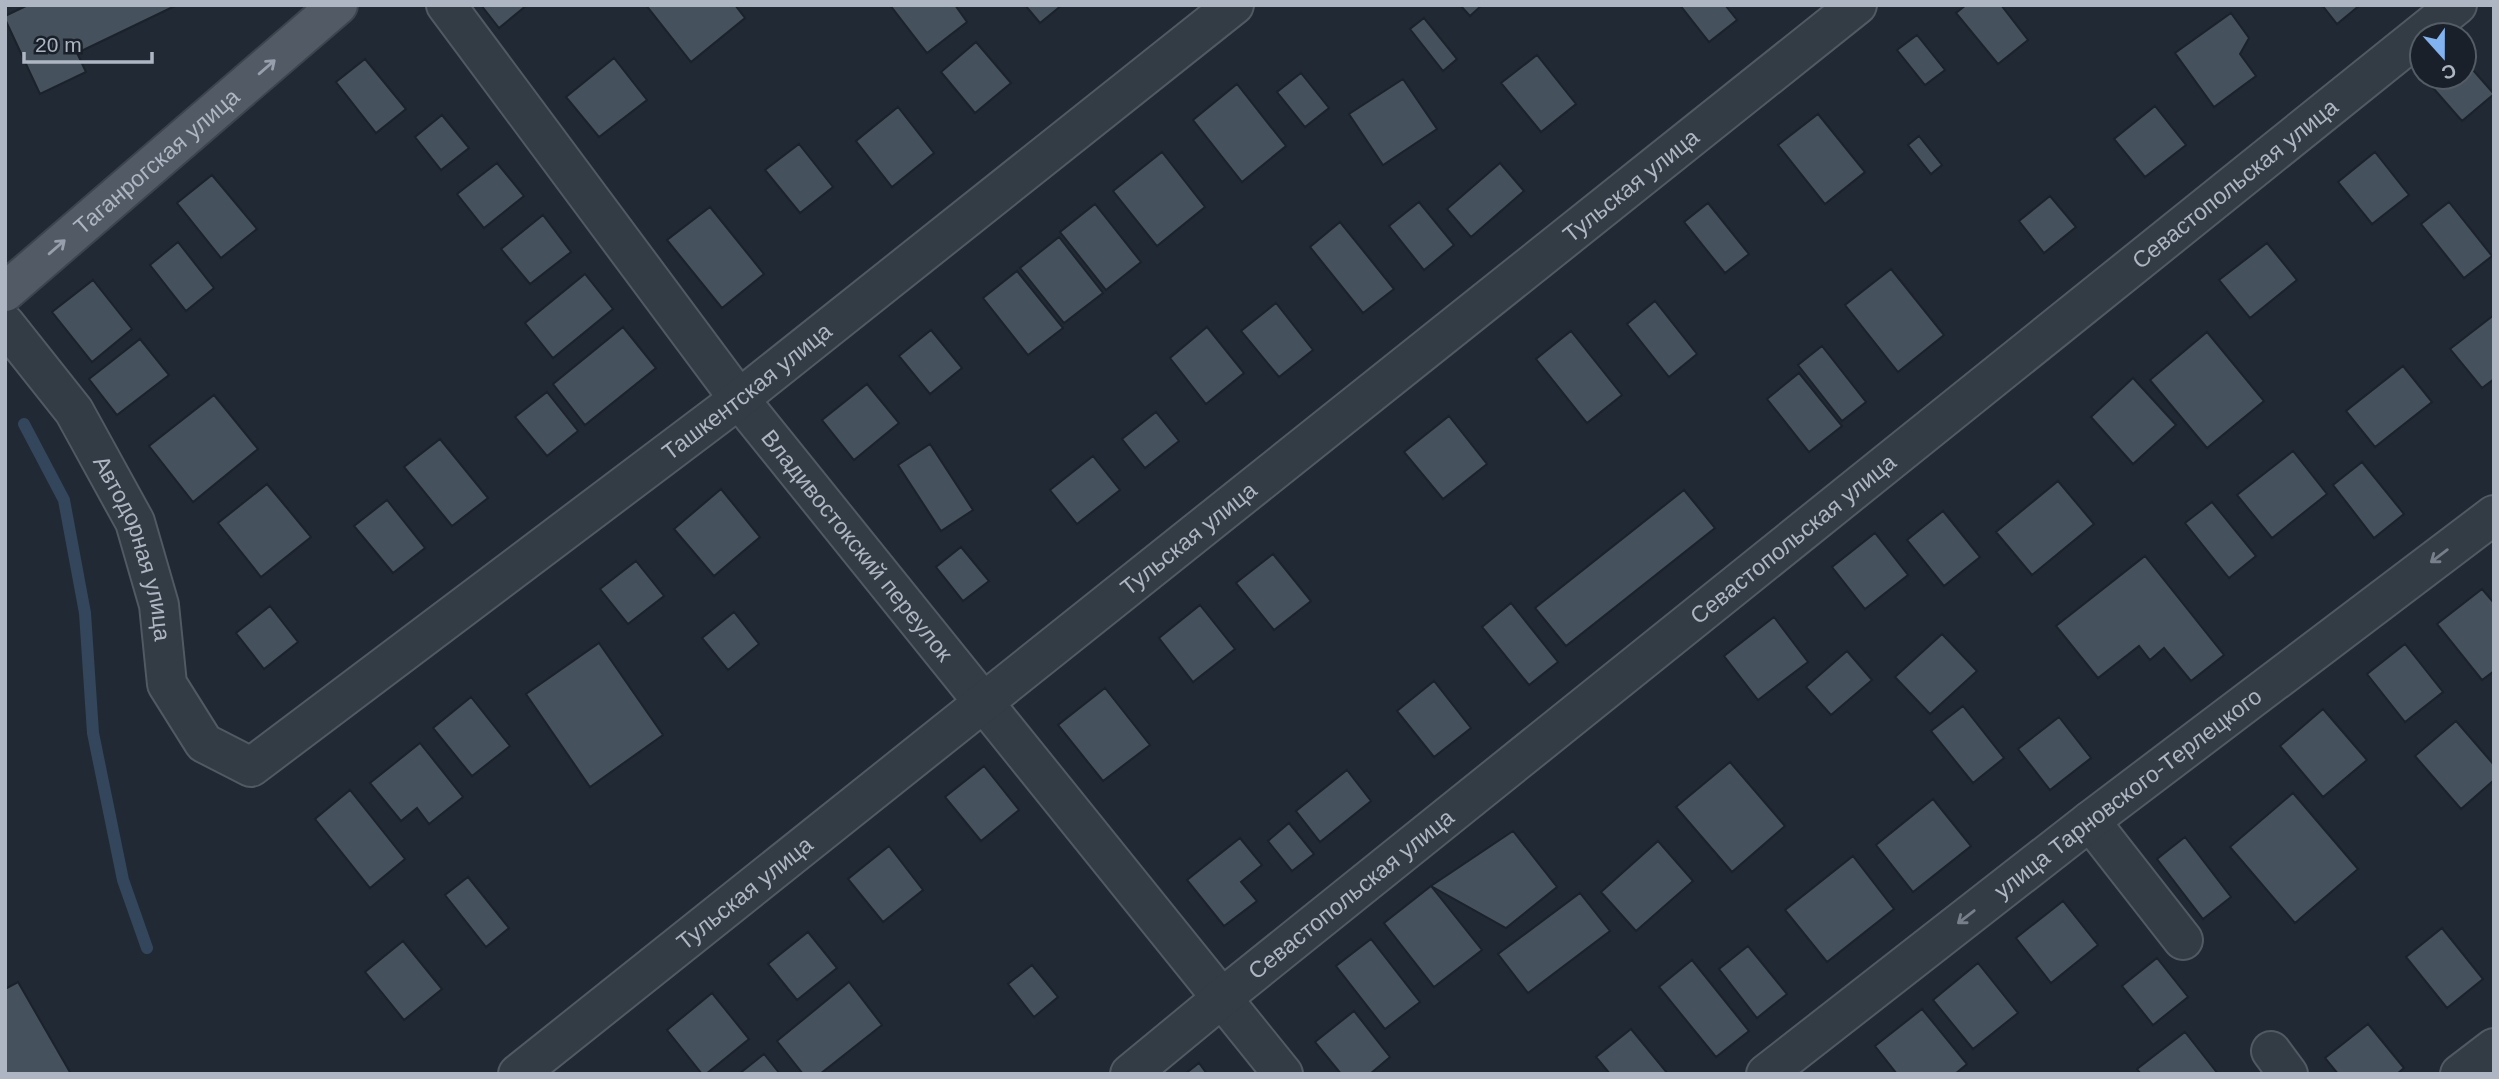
<svg xmlns="http://www.w3.org/2000/svg" width="2499" height="1079" font-family="Helvetica,sans-serif">
  <style>
    .lines { fill: none; stroke-linecap: round; stroke-linejoin: round }
    .stream { stroke: #34465b; stroke-width: 12 }
    .building { fill: #46515e; stroke: #1b222b; stroke-width: 2 }
    .minor-casing { stroke: #515963; stroke-width: 42 }
    .major-casing { stroke: #3d444e; stroke-width: 42 }
    .minor { stroke: #333b45; stroke-width: 38 }
    .major { stroke: #515a65; stroke-width: 38 }
    .oneway { stroke: #969fab }
    .oneway2 { stroke: #767f8a }
    .labels { text-anchor: middle; stroke-width: 7; stroke-linejoin: round; paint-order: stroke }
    .street-label { font-size: 23px; fill: #adb6c2; stroke: #192029 }
  </style>
  <rect width="100%" height="100%" fill="#202934"/>
  <g class="lines">
    <!-- stream -->
    <path class="stream" d="M 24,424 L 64,500 L 85,613 L 93,733 L 123,880 L 147,948"/>
  </g>
  <!-- building -->
  <path class="building" d="M 28,5 L 177,5 L 77,53 L 86,72 L 40,94 L 5,19 L 5,16 Z
    M 481,5 L 527,5 L 499,28 Z
    M 646,5 L 735,5 L 745,18 L 691,62 Z
    M 890,5 L 955,5 L 967,22 L 927,53 Z
    M 1025,5 L 1062,5 L 1040,23 Z
    M 1460,5 L 1482,5 L 1470,16 Z
    M 1680,5 L 1725,5 L 1737,20 L 1709,42 Z
    M 1966,5 L 2001,5 L 2028,40 L 1998,64 L 1956,13 Z
    M 2322,5 L 2360,5 L 2337,24 Z
    M 2231,13 L 2249,38 L 2240,54 L 2256,76 L 2214,107 L 2175,53 Z
    M 1424,18 L 1457,59 L 1443,71 L 1410,29 Z
    M 1917,35 L 1945,70 L 1925,85 L 1897,50 Z
    M 976,42 L 1011,83 L 975,113 L 941,72 Z
    M 1537,55 L 1576,104 L 1541,132 L 1501,83 Z
    M 614,58 L 647,100 L 599,137 L 566,97 Z
    M 365,59 L 406,109 L 376,133 L 336,82 Z
    M 2466,62 L 2494,94 L 2462,121 L 2434,89 L 2448,77 L 2464,77 L 2464,64 Z
    M 1301,73 L 1329,108 L 1305,127 L 1277,92 Z
    M 1403,79 L 1437,129 L 1383,165 L 1349,114 Z
    M 1237,84 L 1286,146 L 1242,182 L 1193,120 Z
    M 2155,106 L 2186,145 L 2145,177 L 2114,139 Z
    M 898,107 L 934,153 L 892,187 L 856,141 Z
    M 1818,114 L 1865,172 L 1825,204 L 1778,145 Z
    M 442,115 L 469,148 L 441,170 L 415,137 Z
    M 1919,136 L 1942,165 L 1931,174 L 1908,145 Z
    M 799,144 L 833,187 L 800,213 L 765,170 Z
    M 1162,152 L 1205,207 L 1157,246 L 1113,191 Z
    M 2375,152 L 2409,195 L 2372,224 L 2338,182 Z
    M 497,163 L 524,196 L 484,228 L 457,194 Z
    M 1500,163 L 1524,191 L 1471,237 L 1447,209 Z
    M 212,175 L 257,229 L 221,258 L 177,203 Z
    M 2050,196 L 2076,227 L 2044,253 L 2019,221 Z
    M 1419,202 L 1454,245 L 1424,270 L 1389,226 Z
    M 2449,202 L 2492,256 L 2464,278 L 2421,224 Z
    M 1708,203 L 1749,254 L 1725,273 L 1684,222 Z
    M 1095,204 L 1141,262 L 1106,290 L 1060,232 Z
    M 710,207 L 764,274 L 722,308 L 667,240 Z
    M 543,215 L 571,252 L 530,284 L 501,249 Z
    M 1340,222 L 1394,289 L 1363,313 L 1310,247 Z
    M 1059,237 L 1103,293 L 1064,323 L 1020,268 Z
    M 178,242 L 214,288 L 186,311 L 150,265 Z
    M 2267,243 L 2297,280 L 2250,318 L 2219,280 Z
    M 1891,269 L 1944,335 L 1898,372 L 1845,305 Z
    M 1017,271 L 1063,328 L 1028,355 L 983,298 Z
    M 585,274 L 613,309 L 553,358 L 525,323 Z
    M 93,280 L 132,329 L 92,362 L 52,312 Z
    M 1655,301 L 1697,354 L 1669,377 L 1627,324 Z
    M 1276,303 L 1313,350 L 1279,377 L 1241,331 Z
    M 2494,315 L 2494,379 L 2482,388 L 2450,349 Z
    M 623,327 L 656,368 L 585,425 L 553,384 Z
    M 1207,327 L 1244,373 L 1206,404 L 1170,358 Z
    M 931,330 L 962,368 L 930,394 L 899,356 Z
    M 1571,331 L 1622,395 L 1587,423 L 1536,359 Z
    M 2207,332 L 2264,401 L 2207,448 L 2150,380 Z
    M 140,339 L 169,375 L 117,415 L 89,379 Z
    M 1822,346 L 1866,402 L 1842,421 L 1798,365 Z
    M 2403,366 L 2432,402 L 2375,447 L 2346,411 Z
    M 1799,373 L 1842,426 L 1809,452 L 1767,399 Z
    M 2133,378 L 2176,425 L 2133,464 L 2091,417 Z
    M 867,384 L 899,423 L 854,460 L 822,420 Z
    M 547,392 L 578,431 L 547,456 L 515,417 Z
    M 214,395 L 258,449 L 193,502 L 149,446 Z
    M 1156,412 L 1179,441 L 1145,468 L 1122,439 Z
    M 1449,416 L 1487,464 L 1443,499 L 1404,452 Z
    M 440,439 L 488,498 L 452,526 L 404,467 Z
    M 930,444 L 973,510 L 941,531 L 898,465 Z
    M 2293,451 L 2327,494 L 2272,538 L 2237,495 Z
    M 1093,456 L 1120,490 L 1077,524 L 1050,490 Z
    M 2362,462 L 2404,514 L 2374,538 L 2333,485 Z
    M 2058,481 L 2094,524 L 2032,575 L 1996,532 Z
    M 267,484 L 311,537 L 261,577 L 218,523 Z
    M 721,489 L 760,537 L 714,576 L 674,529 Z
    M 1684,490 L 1715,528 L 1566,646 L 1535,608 Z
    M 387,500 L 425,548 L 393,573 L 354,526 Z
    M 2212,502 L 2256,556 L 2229,578 L 2185,523 Z
    M 1943,511 L 1980,557 L 1944,586 L 1907,540 Z
    M 1875,533 L 1908,575 L 1865,609 L 1832,567 Z
    M 961,547 L 989,581 L 963,601 L 936,567 Z
    M 1273,554 L 1311,601 L 1274,630 L 1236,583 Z
    M 2145,556 L 2224,655 L 2191,681 L 2164,648 L 2150,660 L 2139,646 L 2098,678 L 2056,626 Z
    M 636,561 L 664,596 L 628,624 L 600,589 Z
    M 2482,589 L 2494,603 L 2494,671 L 2482,680 L 2437,624 Z
    M 1511,603 L 1558,662 L 1529,685 L 1482,627 Z
    M 1200,605 L 1235,649 L 1193,682 L 1159,638 Z
    M 270,606 L 298,642 L 264,669 L 236,633 Z
    M 734,612 L 759,644 L 728,670 L 702,638 Z
    M 1774,617 L 1808,662 L 1758,700 L 1724,656 Z
    M 1942,634 L 1977,671 L 1930,714 L 1895,677 Z
    M 599,643 L 663,735 L 590,787 L 526,694 Z
    M 2405,644 L 2443,692 L 2405,722 L 2367,674 Z
    M 1847,651 L 1872,680 L 1831,715 L 1806,687 Z
    M 1434,681 L 1471,728 L 1434,757 L 1397,711 Z
    M 1105,688 L 1150,745 L 1103,781 L 1058,725 Z
    M 471,697 L 510,746 L 472,776 L 433,728 Z
    M 1963,706 L 2004,758 L 1973,783 L 1931,731 Z
    M 2323,709 L 2367,760 L 2323,797 L 2280,746 Z
    M 2059,717 L 2091,758 L 2050,790 L 2018,749 Z
    M 2456,721 L 2494,765 L 2494,780 L 2461,809 L 2415,756 Z
    M 420,743 L 463,797 L 429,824 L 417,808 L 401,821 L 370,783 Z
    M 1730,762 L 1785,826 L 1732,872 L 1676,807 Z
    M 984,766 L 1019,810 L 981,841 L 945,797 Z
    M 1347,770 L 1371,801 L 1320,842 L 1296,811 Z
    M 350,790 L 405,859 L 370,888 L 315,819 Z
    M 2293,793 L 2358,869 L 2295,923 L 2230,847 Z
    M 1933,799 L 1971,846 L 1913,892 L 1876,845 Z
    M 1289,823 L 1314,854 L 1292,871 L 1268,841 Z
    M 1513,831 L 1557,887 L 1506,928 L 1431,886 Z
    M 2185,837 L 2231,897 L 2203,919 L 2157,859 Z
    M 1240,838 L 1262,865 L 1241,882 L 1257,901 L 1224,926 L 1187,880 Z
    M 1658,841 L 1693,881 L 1636,931 L 1601,892 Z
    M 889,846 L 923,890 L 883,922 L 848,879 Z
    M 1853,856 L 1894,909 L 1827,962 L 1785,910 Z
    M 468,877 L 509,928 L 486,947 L 445,895 Z
    M 1431,886 L 1482,950 L 1434,987 L 1384,923 Z
    M 1580,893 L 1610,931 L 1528,993 L 1498,954 Z
    M 2063,901 L 2098,945 L 2051,983 L 2016,938 Z
    M 2442,928 L 2483,979 L 2447,1008 L 2406,957 Z
    M 808,932 L 837,968 L 797,1000 L 768,964 Z
    M 1371,939 L 1420,1002 L 1385,1029 L 1336,966 Z
    M 403,941 L 442,989 L 404,1020 L 365,972 Z
    M 1748,946 L 1787,994 L 1757,1018 L 1719,969 Z
    M 2157,958 L 2188,997 L 2153,1025 L 2122,986 Z
    M 1692,960 L 1749,1031 L 1716,1057 L 1659,987 Z
    M 1978,963 L 2018,1013 L 1973,1049 L 1933,1000 Z
    M 1032,965 L 1058,997 L 1034,1017 L 1008,984 Z
    M 18,982 L 71,1074 L 5,1074 L 5,989 Z
    M 849,982 L 882,1025 L 820,1074 L 803,1074 L 777,1041 Z
    M 712,993 L 749,1039 L 706,1074 L 702,1074 L 667,1030 Z
    M 1922,1009 L 1967,1064 L 1955,1074 L 1897,1074 L 1875,1046 Z
    M 1354,1011 L 1390,1057 L 1370,1074 L 1341,1074 L 1315,1042 Z
    M 2368,1024 L 2404,1068 L 2397,1074 L 2338,1074 L 2325,1058 Z
    M 1631,1029 L 1668,1074 L 1610,1074 L 1596,1057 Z
    M 2185,1032 L 2218,1074 L 2141,1074 L 2137,1069 Z
    M 764,1054 L 780,1074 L 739,1074 Z
    M 1199,1063 L 1207,1074 L 1185,1074 Z"/>
  <g class="lines">
    <defs>
      <g id="minor">
        <path id="s1" d="M 446,5 L 739,399 L 1283,1074"/>
        <path id="s2" d="M 5,324 L 74,411 L 135,522 L 159,605 L 167,684 L 204,743 L 251,767 L 739,399 L 1234,5"/>
        <path d="M 2090,821 L 2183,940"/>
        <path d="M 2271,1051 L 2288,1074"/>
        <path id="s3" d="M 518,1074 L 1857,5"/>
        <path id="s4" d="M 1130,1074 L 1222,998 L 2457,5"/>
        <path id="s5" d="M 1766,1074 L 2090,821 L 2494,515"/>
        <path d="M 2460,1074 L 2494,1048"/>
      </g>
      <g id="major">
        <path id="s6" d="M 5,292 L 338,5"/>
      </g>
    </defs>
    <!-- minor casing -->
    <use href="#minor" class="minor-casing"/>
    <!-- major casing -->
    <use href="#major" class="major-casing"/>
    <!-- minor -->
    <use href="#minor" class="minor"/>
    <!-- major -->
    <use href="#major" class="major"/>
  </g>
  <!-- one-way arrows -->
  <defs><path id="oneway-shaft" d="M-6 0H5M1.5-3L5.5 0L1.5 3" fill="none" stroke-width="1.6" stroke-linecap="round" stroke-linejoin="round" transform="scale(1.75)"/></defs>
  <g class="oneway">
    <use href="#oneway-shaft" transform="translate(267 67) rotate(-41)"/>
    <use href="#oneway-shaft" transform="translate(57 247) rotate(-41)"/>
  </g>
  <g class="oneway2">
    <use href="#oneway-shaft" transform="translate(2439 556) rotate(143)"/>
    <use href="#oneway-shaft" transform="translate(1966 917) rotate(142)"/>
  </g>
  <g class="labels">
    <!-- street labels -->
    <g class="street-label">
      <text dy="8" stroke="none"><textPath href="#s6" startOffset="200">Таганрогская улица</textPath></text>
      <text dy="8" stroke="none"><textPath href="#s4" startOffset="1419">Севастопольская улица</textPath></text>
      <text dy="8" stroke="none"><textPath href="#s3" startOffset="1424">Тульская улица</textPath></text>
      <text dy="8" stroke="none"><textPath href="#s2" startOffset="1148">Ташкентская улица</textPath></text>
      <text dy="8" stroke="none"><textPath href="#s4" startOffset="852">Севастопольская улица</textPath></text>
      <text dy="8" stroke="none"><textPath href="#s3" startOffset="858">Тульская улица</textPath></text>
      <text dy="8" stroke="none"><textPath href="#s1" startOffset="679">Владивостокский переулок</textPath></text>
      <text dy="8" stroke="none"><textPath href="#s2" startOffset="262">Автодорная улица</textPath></text>
      <text dy="8" stroke="none"><textPath href="#s5" startOffset="458">улица Тарновского-Терлецкого</textPath></text>
      <text dy="8" stroke="none"><textPath href="#s3" startOffset="290">Тульская улица</textPath></text>
      <text dy="8" stroke="none"><textPath href="#s4" startOffset="285">Севастопольская улица</textPath></text>
    </g>
  </g>
  <!-- border -->
  <rect width="2499" height="1079" fill="none" stroke="#adb6c2" stroke-width="14"/>
  <!-- north arrow -->
  <g transform="translate(2443 56) rotate(159)"><circle r="33" fill="#192029" stroke="#545c66" stroke-width="2"/>
  <path d="M0-5L12 26L0 18L-12 26Z" fill="#83b2f1"/>
  <text y="-10" font-size="19" font-weight="bold" text-anchor="middle" fill="#adb6c2">С</text>
  </g>
  <!-- scale -->
  <path d="M24 52v10h128v-10" fill="none" stroke="#adb6c2" stroke-width="3.5"/>
  <text x="35" y="52" font-size="21" fill="#adb6c2" stroke="#192029" stroke-width="5" paint-order="stroke">20 m</text>
</svg>
